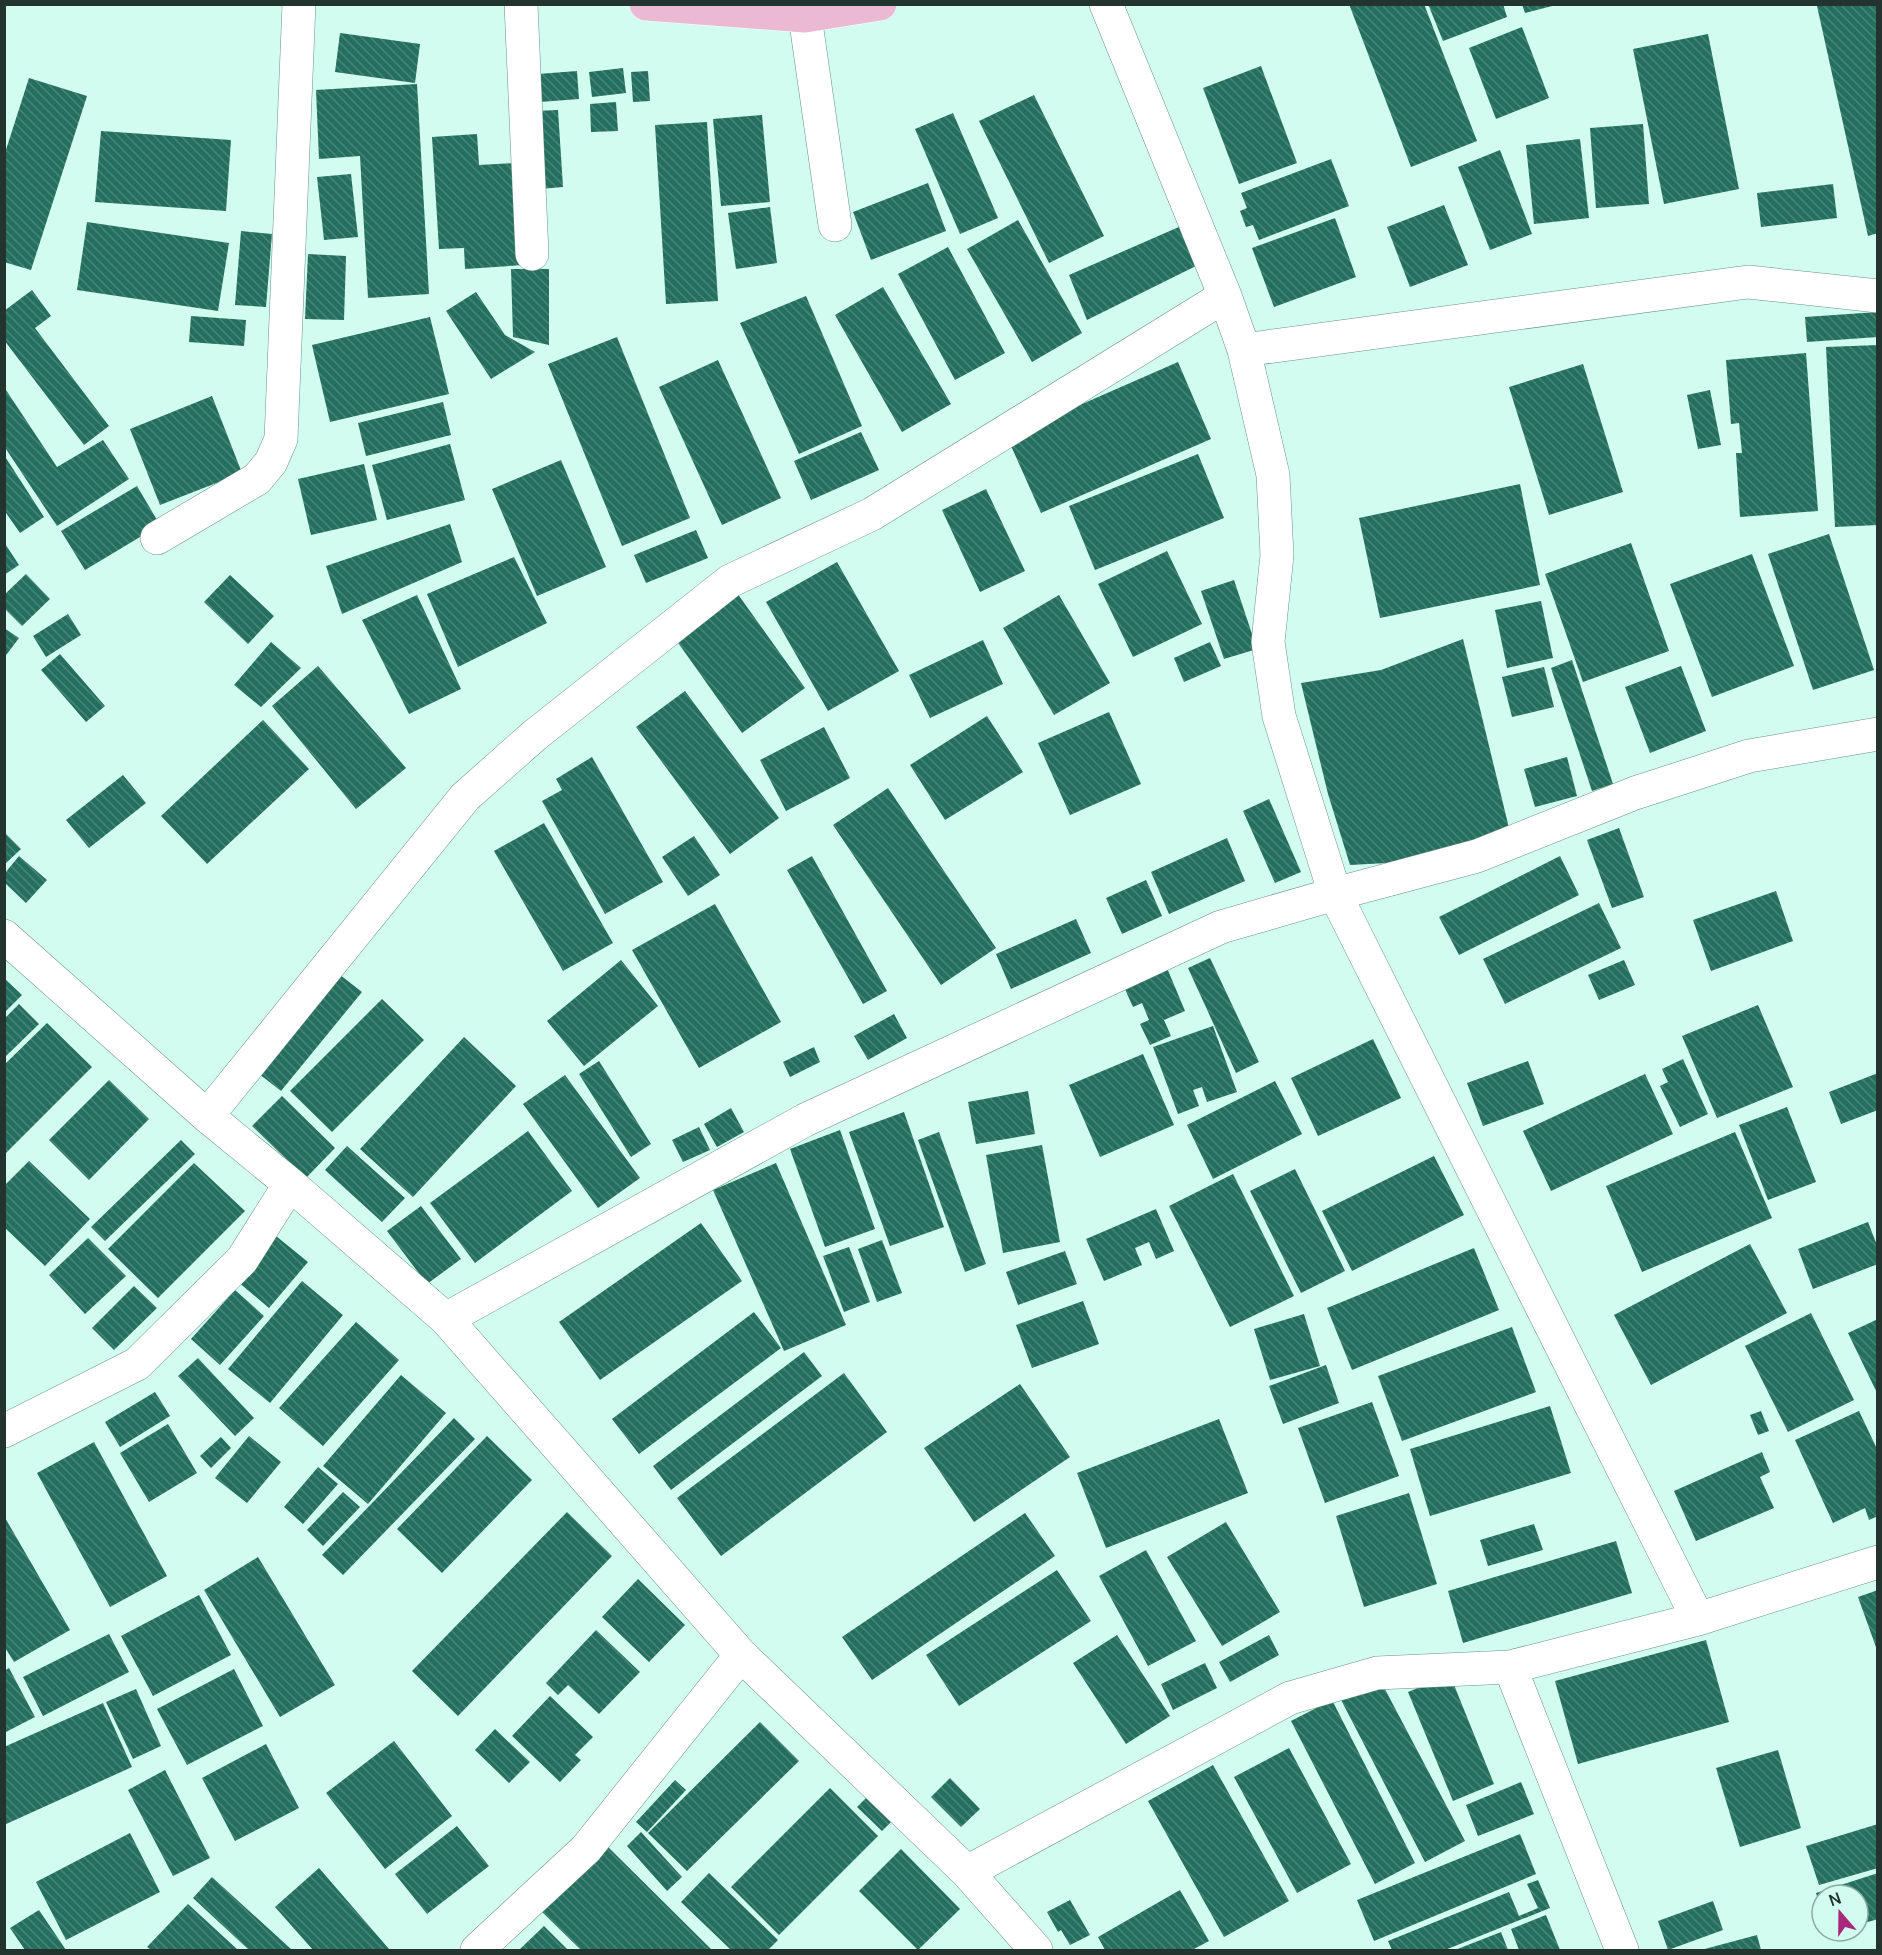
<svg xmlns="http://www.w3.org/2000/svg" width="1882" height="1955" font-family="Manrope,sans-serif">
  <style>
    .building { fill: url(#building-back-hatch) }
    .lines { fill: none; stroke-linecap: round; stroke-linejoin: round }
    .minor-casing { stroke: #6b9287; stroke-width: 34 }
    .major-casing { stroke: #fff; stroke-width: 34 }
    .minor { stroke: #fff; stroke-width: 33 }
    .major { stroke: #eabad3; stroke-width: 33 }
  </style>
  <defs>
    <pattern id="building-back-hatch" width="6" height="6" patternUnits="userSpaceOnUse" patternTransform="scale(1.5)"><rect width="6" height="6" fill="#246f5e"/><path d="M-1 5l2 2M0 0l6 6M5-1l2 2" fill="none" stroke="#4a8477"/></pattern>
  </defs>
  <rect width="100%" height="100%" fill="#d1fcef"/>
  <!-- building -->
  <path class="building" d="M 1349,4 L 1424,4 L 1477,141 L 1411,167 Z
    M 1428,4 L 1503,4 L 1507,17 L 1443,41 Z
    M 1522,4 L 1556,4 L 1556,5 L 1525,13 Z
    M 1825,4 L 1876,4 L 1878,13 L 1878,233 L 1868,236 L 1817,6 Z
    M 1522,27 L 1549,98 L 1496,119 L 1469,48 Z
    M 340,33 L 420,44 L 415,83 L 335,72 Z
    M 1708,34 L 1739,189 L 1664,204 L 1633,49 Z
    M 1261,66 L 1297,163 L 1239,184 L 1203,88 Z
    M 623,68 L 626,93 L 592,97 L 589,72 Z
    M 577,71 L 579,99 L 540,102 L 538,74 Z
    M 648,71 L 650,101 L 633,102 L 631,72 Z
    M 29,78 L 87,96 L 31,270 L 4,262 L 4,156 Z
    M 417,84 L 429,294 L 368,298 L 360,156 L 319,159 L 316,90 Z
    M 1034,95 L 1104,236 L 1049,263 L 979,121 Z
    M 616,102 L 618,131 L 591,132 L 590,104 Z
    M 558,110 L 563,187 L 540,189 L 535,111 Z
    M 953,113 L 998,218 L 960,234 L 915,129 Z
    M 762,115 L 770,202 L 721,206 L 713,119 Z
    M 707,122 L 718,301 L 666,304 L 655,125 Z
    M 1643,124 L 1649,204 L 1596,208 L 1590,128 Z
    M 101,131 L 231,140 L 226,211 L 95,202 Z
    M 477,134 L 479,165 L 517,163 L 523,265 L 465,269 L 464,248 L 439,249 L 432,137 Z
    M 1580,139 L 1589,218 L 1534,224 L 1526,145 Z
    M 1500,150 L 1532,234 L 1490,250 L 1458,167 Z
    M 1331,159 L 1349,206 L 1259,240 L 1253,225 L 1246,227 L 1240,211 L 1247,208 L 1241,193 Z
    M 351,174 L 358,237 L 324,240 L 317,177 Z
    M 928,183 L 946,231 L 871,260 L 853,212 Z
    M 1833,184 L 1837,218 L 1761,227 L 1757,193 Z
    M 1444,205 L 1468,265 L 1410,287 L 1387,227 Z
    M 770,207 L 777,263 L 736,269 L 728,213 Z
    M 1335,218 L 1356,277 L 1274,307 L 1252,248 Z
    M 1018,220 L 1082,333 L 1032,362 L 967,249 Z
    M 87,222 L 229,243 L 218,311 L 77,290 Z
    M 1188,223 L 1204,262 L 1087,320 L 1069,275 Z
    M 241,231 L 272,234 L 266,307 L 235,305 Z
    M 948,247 L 1005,353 L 955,380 L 898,274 Z
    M 308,254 L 346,256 L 344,320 L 305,319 Z
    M 511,269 L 549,269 L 549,345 L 513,337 Z
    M 883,287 L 951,404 L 902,432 L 835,315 Z
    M 32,290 L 51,316 L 35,328 L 109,426 L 84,445 L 4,340 L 4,311 Z
    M 476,292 L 505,335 L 535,352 L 491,379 L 446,311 Z
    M 806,296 L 862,426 L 799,454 L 740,323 Z
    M 1878,312 L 1878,337 L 1807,342 L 1805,317 Z
    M 191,316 L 246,320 L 244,346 L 189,342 Z
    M 430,317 L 449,394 L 330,422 L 312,345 Z
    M 617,337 L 690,518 L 622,546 L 548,364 Z
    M 1878,345 L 1878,525 L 1835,527 L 1826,347 Z
    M 1806,353 L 1818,511 L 1740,517 L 1736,453 L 1742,453 L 1739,423 L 1731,424 L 1726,360 Z
    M 718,360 L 781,498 L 722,525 L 659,387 Z
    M 1178,362 L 1211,439 L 1041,513 L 1007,437 Z
    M 1583,364 L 1623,492 L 1549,515 L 1509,387 Z
    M 4,387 L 57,467 L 103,440 L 129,479 L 57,526 L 4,446 Z
    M 1710,390 L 1721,445 L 1698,449 L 1687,395 Z
    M 212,396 L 242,473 L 160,505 L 130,429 Z
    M 443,402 L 451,435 L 366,456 L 358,423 Z
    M 861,432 L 879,470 L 811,500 L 794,461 Z
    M 450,444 L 465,500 L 387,520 L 372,465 Z
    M 1198,454 L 1224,518 L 1095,570 L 1069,506 Z
    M 4,455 L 44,517 L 20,533 L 4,510 Z
    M 561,460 L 606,567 L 537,596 L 492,489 Z
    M 364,464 L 377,520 L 311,535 L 298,479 Z
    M 1520,484 L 1540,585 L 1380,618 L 1359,518 Z
    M 137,486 L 160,525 L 85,570 L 61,531 Z
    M 986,489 L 1025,571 L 980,592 L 942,510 Z
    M 450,524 L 462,562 L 342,614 L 326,566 Z
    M 696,530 L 708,558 L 646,583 L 634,555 Z
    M 1829,534 L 1874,670 L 1813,690 L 1768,554 Z
    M 4,542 L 19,565 L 4,575 Z
    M 1631,543 L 1669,651 L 1583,682 L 1545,574 Z
    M 1167,551 L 1202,624 L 1133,657 L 1098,584 Z
    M 1752,554 L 1794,666 L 1712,697 L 1670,584 Z
    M 514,557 L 547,623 L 458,667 L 427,594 Z
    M 837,562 L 899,671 L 828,711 L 766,602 Z
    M 26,574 L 50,599 L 22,626 L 4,608 L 4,595 Z
    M 230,575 L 274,616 L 248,644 L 204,602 Z
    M 1234,580 L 1257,649 L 1224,659 L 1201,591 Z
    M 737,593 L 805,688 L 742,733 L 674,637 Z
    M 417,595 L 461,689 L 409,714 L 362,620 Z
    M 1059,595 L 1110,683 L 1054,715 L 1003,628 Z
    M 1541,601 L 1553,658 L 1507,668 L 1495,610 Z
    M 68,614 L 81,635 L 46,657 L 33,636 Z
    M 4,628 L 19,638 L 4,658 Z
    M 1463,639 L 1509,828 L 1424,861 L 1350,865 L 1328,794 L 1301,683 L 1381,670 Z
    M 983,640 L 1003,684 L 930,718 L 909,675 Z
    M 271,642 L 301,668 L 261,707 L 234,685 Z
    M 1210,642 L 1221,666 L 1184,682 L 1174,658 Z
    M 60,654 L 105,706 L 86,722 L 41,670 Z
    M 1572,660 L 1613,784 L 1592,791 L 1551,668 Z
    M 318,666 L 406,768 L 356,809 L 272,706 Z
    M 1681,666 L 1706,731 L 1650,753 L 1625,687 Z
    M 1544,667 L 1554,707 L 1512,717 L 1502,677 Z
    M 685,691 L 779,818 L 730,854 L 636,727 Z
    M 1109,712 L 1141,784 L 1070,815 L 1038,743 Z
    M 987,716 L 1023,772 L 945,820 L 910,765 Z
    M 263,720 L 309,769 L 207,864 L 161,816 Z
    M 824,727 L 850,778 L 786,811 L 760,760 Z
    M 592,757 L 663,882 L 605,914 L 542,801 L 562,790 L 556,779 Z
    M 1567,757 L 1577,796 L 1535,807 L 1524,769 Z
    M 123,775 L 146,803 L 89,848 L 66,820 Z
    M 888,788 L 996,948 L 941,985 L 833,825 Z
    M 1269,799 L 1301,872 L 1275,883 L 1243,811 Z
    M 544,823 L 613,943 L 563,971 L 494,851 Z
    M 1619,828 L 1644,897 L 1612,908 L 1587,840 Z
    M 4,832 L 21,849 L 4,865 Z
    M 694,836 L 720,875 L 688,896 L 662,857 Z
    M 1227,838 L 1245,881 L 1169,914 L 1151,872 Z
    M 19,856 L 47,880 L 26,903 L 5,883 L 5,873 Z
    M 812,856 L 887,991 L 863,1004 L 787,870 Z
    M 1560,856 L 1579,895 L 1459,955 L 1439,917 Z
    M 1146,880 L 1162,916 L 1122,934 L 1106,898 Z
    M 1776,891 L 1793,941 L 1711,971 L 1693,920 Z
    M 1599,903 L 1621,948 L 1505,1004 L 1483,959 Z
    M 715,904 L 781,1022 L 699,1068 L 632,950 Z
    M 1076,919 L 1091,953 L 1011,989 L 996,954 Z
    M 1210,958 L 1259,1062 L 1236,1073 L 1188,968 Z
    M 621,960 L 658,1006 L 584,1066 L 547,1021 Z
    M 1624,960 L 1635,985 L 1599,1000 L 1588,975 Z
    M 1167,968 L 1185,1011 L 1164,1020 L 1171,1036 L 1150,1045 L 1140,1024 L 1149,1020 L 1142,1003 L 1133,1007 L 1124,987 Z
    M 335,971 L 362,992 L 281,1091 L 254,1070 Z
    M 4,978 L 22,995 L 4,1013 Z
    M 382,999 L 424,1040 L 332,1132 L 290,1091 Z
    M 19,1004 L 39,1024 L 4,1058 L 4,1019 Z
    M 1758,1005 L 1793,1087 L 1717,1118 L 1682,1036 Z
    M 894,1014 L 907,1038 L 868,1060 L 854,1036 Z
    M 47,1023 L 92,1067 L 4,1155 L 4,1065 Z
    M 1213,1026 L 1237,1092 L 1207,1102 L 1202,1087 L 1193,1090 L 1199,1106 L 1178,1114 L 1153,1047 Z
    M 464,1037 L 516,1086 L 413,1197 L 360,1149 Z
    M 1373,1039 L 1401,1098 L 1318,1136 L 1291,1078 Z
    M 814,1047 L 820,1062 L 790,1077 L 783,1062 Z
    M 1143,1054 L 1174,1125 L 1100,1157 L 1069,1085 Z
    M 1683,1059 L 1708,1114 L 1680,1127 L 1660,1086 L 1668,1082 L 1662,1069 Z
    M 599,1061 L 651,1144 L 631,1157 L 579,1074 Z
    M 1528,1061 L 1544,1104 L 1483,1126 L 1467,1083 Z
    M 1878,1073 L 1878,1110 L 1841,1124 L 1829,1092 Z
    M 1645,1074 L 1673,1134 L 1551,1191 L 1523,1131 Z
    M 565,1075 L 640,1178 L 598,1208 L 523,1104 Z
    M 109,1080 L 149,1119 L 89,1180 L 49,1140 Z
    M 1275,1081 L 1302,1134 L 1213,1179 L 1187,1125 Z
    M 1028,1091 L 1035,1134 L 976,1144 L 968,1102 Z
    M 282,1096 L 335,1148 L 306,1178 L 252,1126 Z
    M 1787,1107 L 1816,1182 L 1768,1200 L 1739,1125 Z
    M 731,1108 L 744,1132 L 717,1147 L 704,1124 Z
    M 904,1112 L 944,1227 L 890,1246 L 849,1132 Z
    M 699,1127 L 710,1150 L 683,1162 L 672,1140 Z
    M 840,1130 L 875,1229 L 825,1247 L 790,1149 Z
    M 528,1131 L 572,1191 L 475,1263 L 430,1203 Z
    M 939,1132 L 986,1264 L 965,1272 L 918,1140 Z
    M 1735,1132 L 1772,1218 L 1642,1272 L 1606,1186 Z
    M 181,1140 L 195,1154 L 105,1241 L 91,1227 Z
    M 1042,1145 L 1060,1242 L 1003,1253 L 986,1155 Z
    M 347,1146 L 405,1198 L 382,1222 L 325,1170 Z
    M 1434,1156 L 1464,1215 L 1352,1271 L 1322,1211 Z
    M 29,1161 L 90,1219 L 45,1266 L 4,1227 L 4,1186 Z
    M 194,1163 L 245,1211 L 158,1298 L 108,1249 Z
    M 776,1163 L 846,1325 L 784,1351 L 713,1190 Z
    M 1295,1169 L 1345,1271 L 1301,1293 L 1250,1191 Z
    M 1233,1174 L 1294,1296 L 1230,1327 L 1169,1206 Z
    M 421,1206 L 461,1259 L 427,1284 L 387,1231 Z
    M 1156,1209 L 1174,1251 L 1156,1259 L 1149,1242 L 1135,1248 L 1142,1265 L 1104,1281 L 1086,1239 Z
    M 1868,1222 L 1878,1248 L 1878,1264 L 1813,1289 L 1798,1249 Z
    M 701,1223 L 742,1281 L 600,1380 L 559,1322 Z
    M 276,1236 L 308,1262 L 269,1308 L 237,1281 Z
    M 88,1238 L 126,1276 L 85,1314 L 49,1275 Z
    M 882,1240 L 902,1293 L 877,1302 L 858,1249 Z
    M 1750,1244 L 1787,1313 L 1651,1385 L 1614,1315 Z
    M 849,1247 L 870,1302 L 844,1312 L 823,1256 Z
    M 1474,1248 L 1499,1310 L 1352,1370 L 1327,1308 Z
    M 1065,1251 L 1077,1284 L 1018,1305 L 1006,1272 Z
    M 302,1281 L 343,1315 L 270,1403 L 228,1369 Z
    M 134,1286 L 157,1308 L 114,1350 L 92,1328 Z
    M 235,1290 L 264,1316 L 220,1365 L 191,1339 Z
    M 1083,1301 L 1099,1344 L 1032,1368 L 1016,1325 Z
    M 754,1312 L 781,1348 L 639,1454 L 612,1419 Z
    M 1811,1313 L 1854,1400 L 1788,1432 L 1745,1346 Z
    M 1304,1314 L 1320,1366 L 1270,1380 L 1254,1329 Z
    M 1878,1319 L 1878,1395 L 1848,1333 Z
    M 356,1322 L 399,1360 L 323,1446 L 279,1408 Z
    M 1512,1327 L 1536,1392 L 1402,1441 L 1378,1376 Z
    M 804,1352 L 822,1376 L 671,1490 L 653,1466 Z
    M 198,1358 L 254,1418 L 235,1436 L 178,1376 Z
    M 1326,1365 L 1339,1403 L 1283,1424 L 1269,1386 Z
    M 844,1373 L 887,1432 L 721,1556 L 677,1498 Z
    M 401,1375 L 446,1413 L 368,1504 L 323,1466 Z
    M 1020,1384 L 1070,1457 L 974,1522 L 924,1448 Z
    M 155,1392 L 170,1416 L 120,1447 L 105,1422 Z
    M 1372,1402 L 1399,1476 L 1325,1503 L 1298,1428 Z
    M 1550,1406 L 1571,1473 L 1430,1516 L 1410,1449 Z
    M 1761,1411 L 1769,1431 L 1758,1435 L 1750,1415 Z
    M 1859,1411 L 1878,1451 L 1878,1516 L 1869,1520 L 1865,1508 L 1833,1523 L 1795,1440 Z
    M 454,1418 L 475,1439 L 343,1575 L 322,1555 Z
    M 1219,1419 L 1248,1493 L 1106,1548 L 1077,1473 Z
    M 168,1424 L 197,1473 L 149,1502 L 120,1453 Z
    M 249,1436 L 281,1462 L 247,1503 L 215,1478 Z
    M 487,1436 L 532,1480 L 442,1573 L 397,1529 Z
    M 221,1437 L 231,1448 L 211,1468 L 200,1456 Z
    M 94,1442 L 167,1576 L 110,1607 L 37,1473 Z
    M 1762,1452 L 1770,1472 L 1760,1477 L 1774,1508 L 1696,1541 L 1674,1491 Z
    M 318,1467 L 338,1484 L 303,1524 L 284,1507 Z
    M 343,1492 L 360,1507 L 323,1546 L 307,1530 Z
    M 1409,1493 L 1437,1584 L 1364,1607 L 1336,1516 Z
    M 567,1512 L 612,1556 L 458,1716 L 412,1671 Z
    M 1025,1513 L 1055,1556 L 872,1680 L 842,1637 Z
    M 4,1516 L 70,1630 L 14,1662 L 4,1646 Z
    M 1226,1522 L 1280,1612 L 1222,1646 L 1167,1557 Z
    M 1534,1524 L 1543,1550 L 1488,1566 L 1480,1540 Z
    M 1616,1541 L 1632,1593 L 1463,1643 L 1448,1591 Z
    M 1146,1550 L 1196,1641 L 1148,1666 L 1099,1576 Z
    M 258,1557 L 335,1685 L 280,1717 L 204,1590 Z
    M 1057,1570 L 1091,1621 L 959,1706 L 926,1655 Z
    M 638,1579 L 685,1625 L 649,1662 L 602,1617 Z
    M 1878,1590 L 1878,1650 L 1877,1650 L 1858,1597 Z
    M 199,1595 L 231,1655 L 153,1696 L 121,1636 Z
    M 596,1630 L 640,1672 L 599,1714 L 568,1685 L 558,1695 L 546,1683 Z
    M 109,1634 L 129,1672 L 43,1716 L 23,1677 Z
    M 1117,1635 L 1170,1716 L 1126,1744 L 1073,1663 Z
    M 1269,1635 L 1279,1655 L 1230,1682 L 1219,1662 Z
    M 1706,1640 L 1729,1722 L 1578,1764 L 1555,1681 Z
    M 1205,1663 L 1217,1688 L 1173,1710 L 1161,1684 Z
    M 9,1668 L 35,1717 L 4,1733 L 4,1671 Z
    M 234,1669 L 263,1726 L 187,1765 L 157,1709 Z
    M 1450,1675 L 1494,1784 L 1453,1801 L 1408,1692 Z
    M 1378,1676 L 1465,1841 L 1425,1862 L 1339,1696 Z
    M 136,1689 L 161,1746 L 133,1759 L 106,1702 Z
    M 550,1696 L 593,1737 L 575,1755 L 581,1760 L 560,1782 L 512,1736 Z
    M 1332,1700 L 1415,1863 L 1375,1884 L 1291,1721 Z
    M 103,1703 L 132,1767 L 4,1825 L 4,1747 Z
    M 760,1722 L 799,1761 L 687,1871 L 648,1833 Z
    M 495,1729 L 530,1762 L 509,1783 L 475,1750 Z
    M 394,1741 L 452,1816 L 385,1869 L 326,1793 Z
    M 266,1744 L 299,1808 L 235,1841 L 202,1778 Z
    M 1289,1748 L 1351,1864 L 1297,1893 L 1234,1777 Z
    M 1778,1750 L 1801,1828 L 1740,1847 L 1716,1768 Z
    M 1213,1765 L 1289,1901 L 1224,1937 L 1148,1801 Z
    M 165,1770 L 210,1858 L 173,1876 L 128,1790 Z
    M 950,1778 L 980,1809 L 961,1827 L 931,1797 Z
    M 675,1780 L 686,1790 L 647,1832 L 636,1822 Z
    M 1521,1782 L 1534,1814 L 1478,1836 L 1466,1805 Z
    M 830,1788 L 878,1836 L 779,1935 L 731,1887 Z
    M 869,1795 L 893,1820 L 882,1831 L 857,1807 Z
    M 1878,1824 L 1878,1868 L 1819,1885 L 1806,1846 Z
    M 457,1826 L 489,1866 L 427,1914 L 395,1874 Z
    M 641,1832 L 682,1877 L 667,1891 L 627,1846 Z
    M 130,1833 L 160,1892 L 66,1940 L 36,1882 Z
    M 1520,1834 L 1536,1874 L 1374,1941 L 1357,1900 Z
    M 605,1844 L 712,1950 L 581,1950 L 539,1909 Z
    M 901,1849 L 960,1909 L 918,1950 L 859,1891 Z
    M 319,1868 L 389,1949 L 387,1950 L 313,1950 L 275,1907 Z
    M 709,1873 L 778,1940 L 768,1950 L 731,1950 L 681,1902 Z
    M 1878,1873 L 1878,1919 L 1858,1925 L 1858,1895 L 1822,1895 L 1821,1909 L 1816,1893 Z
    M 212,1877 L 292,1950 L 249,1950 L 193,1898 Z
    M 1538,1880 L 1550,1908 L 1445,1950 L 1392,1950 L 1388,1941 L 1509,1892 L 1519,1916 L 1538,1908 L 1527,1884 Z
    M 1180,1890 L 1209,1941 L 1192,1950 L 1105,1950 L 1098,1937 Z
    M 1070,1900 L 1090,1935 L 1070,1945 L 1061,1930 L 1058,1932 L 1047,1912 Z
    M 1713,1901 L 1723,1930 L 1668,1950 L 1658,1921 Z
    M 188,1904 L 238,1950 L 151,1950 L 147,1947 Z
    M 39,1910 L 66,1950 L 25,1950 L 10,1928 Z
    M 1546,1915 L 1560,1950 L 1519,1950 L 1511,1929 Z
    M 544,1926 L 568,1950 L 519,1950 Z
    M 1501,1932 L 1508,1950 L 1455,1950 Z
    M 1757,1935 L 1761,1950 L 1701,1950 Z"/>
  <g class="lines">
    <defs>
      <path id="minor" d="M 521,4 L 532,254
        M 1106,4 L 1225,296 L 1244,350 L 1273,475 L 1277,555 L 1268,642 L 1279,716 L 1335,894 L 1698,1619
        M 805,16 L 835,225
        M 1244,350 L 1748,282 L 1878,296
        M 157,538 L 257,479 L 271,462 L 281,439 L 299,4
        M 4,936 L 207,1116 L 290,1184 L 446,1319 L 741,1655 L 967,1872 L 1036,1950
        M 207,1116 L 465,797 L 535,735 L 730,581 L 872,514 L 1225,296
        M 446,1319 L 805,1120 L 1221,927 L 1335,894 L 1477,856 L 1635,793 L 1749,756 L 1878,734
        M 4,1431 L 137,1364 L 242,1260 L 290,1184
        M 1510,1667 L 1622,1950
        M 967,1872 L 1290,1698 L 1377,1673 L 1510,1667 L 1698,1619 L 1878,1562
        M 477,1950 L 586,1849 L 741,1655"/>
      <path id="major" d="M 646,4 L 805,16 L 880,4"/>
    </defs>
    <!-- minor casing -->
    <use href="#minor" class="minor-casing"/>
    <!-- major casing -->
    <use href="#major" class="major-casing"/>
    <!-- minor -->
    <use href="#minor" class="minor"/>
    <!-- major -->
    <use href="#major" class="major"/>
  </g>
  <!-- border -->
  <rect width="1882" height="1955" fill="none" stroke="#23342f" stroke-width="12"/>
  <!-- north arrow -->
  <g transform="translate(1840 1913) rotate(340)"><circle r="28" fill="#d1fcef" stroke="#8baca2" stroke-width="1.5"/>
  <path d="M0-4.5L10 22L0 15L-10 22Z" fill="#a82979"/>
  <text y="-9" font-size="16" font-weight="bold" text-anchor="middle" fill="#23342f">N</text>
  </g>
</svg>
